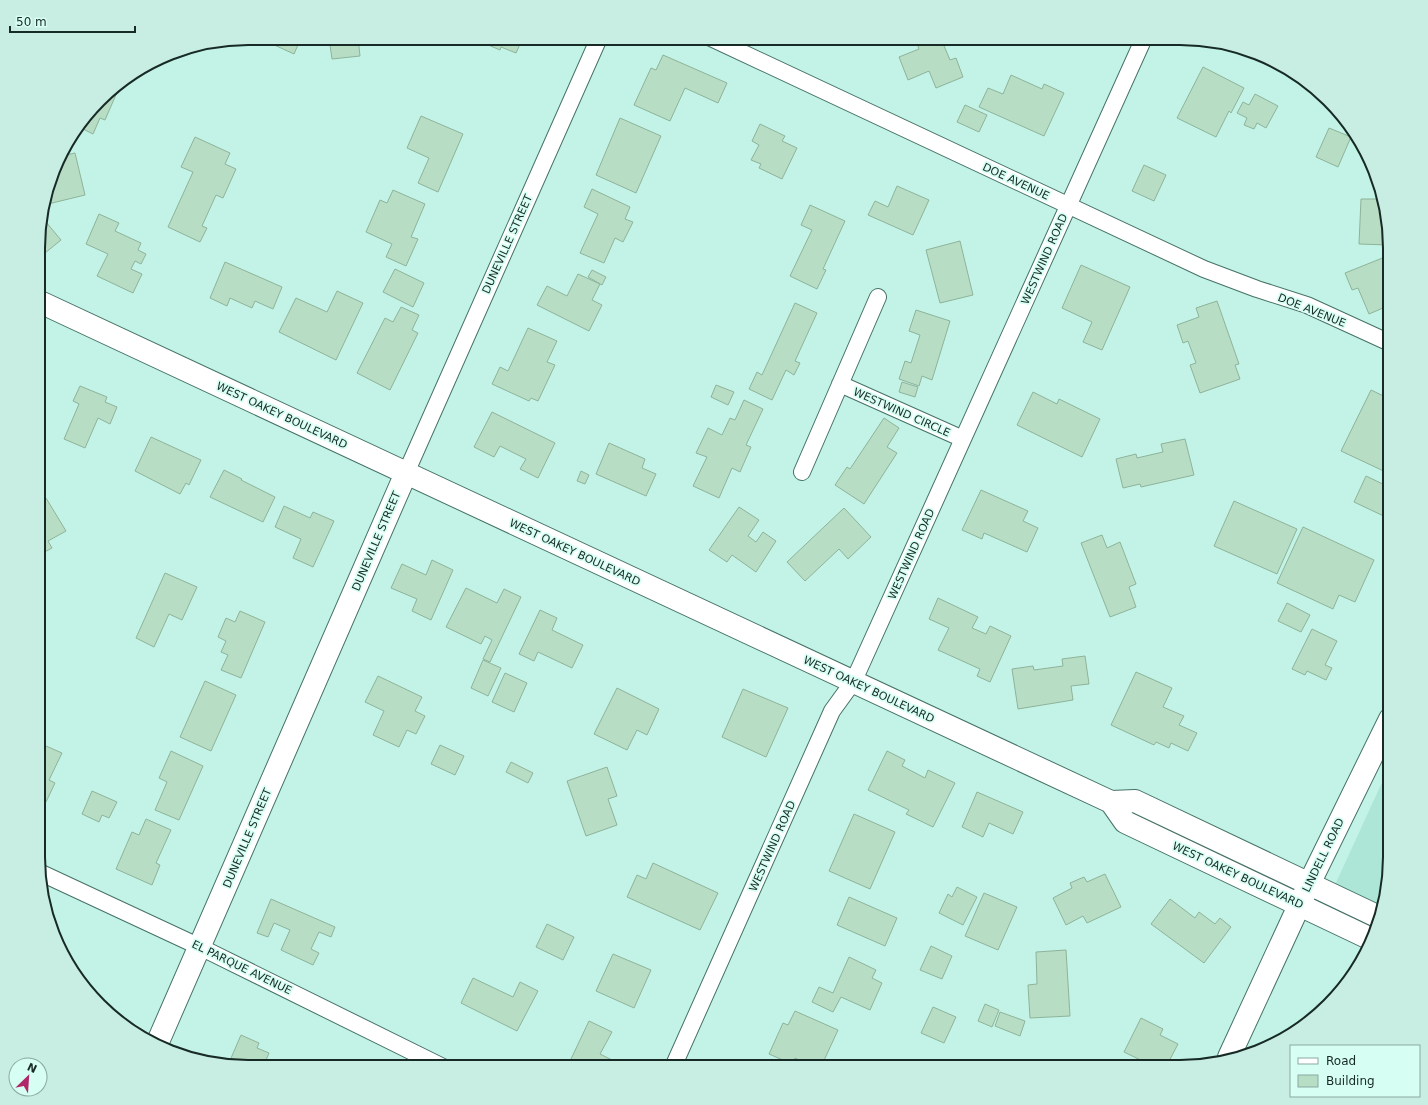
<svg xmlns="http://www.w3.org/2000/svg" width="1428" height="1105" font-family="'DejaVu Sans',sans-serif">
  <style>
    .built { fill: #ade5d7 }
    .building { fill: #b7ddc4; stroke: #8eb39b }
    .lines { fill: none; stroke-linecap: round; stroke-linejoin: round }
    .street-casing { stroke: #467267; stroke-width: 18 }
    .secondary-casing { stroke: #467267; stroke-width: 24 }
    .street { stroke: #fff; stroke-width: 16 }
    .secondary { stroke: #fff; stroke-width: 22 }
    .labels { text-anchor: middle; stroke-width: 3.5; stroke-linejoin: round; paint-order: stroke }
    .street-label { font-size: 11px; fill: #172a25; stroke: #d7fef3 }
    .rim { fill: none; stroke: #172a25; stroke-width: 2 }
  </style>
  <rect width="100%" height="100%" fill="#c2f3e6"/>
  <!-- built -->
  <path class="built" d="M 1390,765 L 1390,871 L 1381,907 L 1335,885 Z"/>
  <!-- building -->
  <path class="building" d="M 259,38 L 301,38 L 294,54 Z
    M 329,38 L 358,38 L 360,56 L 332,59 Z
    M 489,38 L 530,38 L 527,45 L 521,42 L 516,53 L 501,47 L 500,50 L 486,44 Z
    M 915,38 L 948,38 L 942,41 L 950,60 L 956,58 L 963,77 L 936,88 L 929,71 L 908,80 L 899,57 L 919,49 Z
    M 663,55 L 727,83 L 718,103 L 685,88 L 670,121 L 634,105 L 651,68 L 656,70 Z
    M 1203,67 L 1244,88 L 1231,113 L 1229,111 L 1216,137 L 1177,118 Z
    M 1011,75 L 1042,89 L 1044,84 L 1064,93 L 1044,136 L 979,107 L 988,88 L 1003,94 Z
    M 121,83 L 105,120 L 100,118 L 93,134 L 79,127 L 110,90 Z
    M 1255,94 L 1278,106 L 1266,128 L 1257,123 L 1254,129 L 1244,125 L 1247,118 L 1237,113 L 1243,102 L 1249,105 Z
    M 965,105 L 987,115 L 979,132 L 957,122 Z
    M 421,116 L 463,134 L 438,192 L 418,183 L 429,158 L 407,148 Z
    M 620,118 L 661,136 L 636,193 L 596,175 Z
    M 760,124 L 785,136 L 782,141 L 797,148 L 782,179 L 759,168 L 761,164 L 751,160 L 759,145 L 752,141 Z
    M 1329,128 L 1351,137 L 1338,167 L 1316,157 Z
    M 195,137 L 230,153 L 225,164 L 236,169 L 223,198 L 216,195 L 202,226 L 207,228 L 200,242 L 168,227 L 193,172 L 181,167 Z
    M 75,153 L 85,195 L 48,204 L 47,199 L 62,156 Z
    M 1144,165 L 1166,175 L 1154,201 L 1132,191 Z
    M 897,186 L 929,200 L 913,235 L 868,215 L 875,201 L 888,207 Z
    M 592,189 L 630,207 L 625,219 L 633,222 L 623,242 L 615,238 L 604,263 L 580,253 L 598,214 L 584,207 Z
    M 393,190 L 425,204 L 411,237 L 418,239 L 406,266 L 386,257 L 392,244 L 366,232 L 380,200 L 387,203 Z
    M 1361,199 L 1380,199 L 1389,245 L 1359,244 Z
    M 810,205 L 845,221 L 823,269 L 826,270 L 817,289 L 790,276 L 812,230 L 801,225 Z
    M 99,214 L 119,223 L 115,231 L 141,243 L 138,250 L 146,254 L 141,264 L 135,261 L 131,269 L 142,274 L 133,293 L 97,276 L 108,254 L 86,244 Z
    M 41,216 L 61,240 L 45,253 L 40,246 L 40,220 Z
    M 960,241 L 973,295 L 940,303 L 926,250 Z
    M 1390,255 L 1390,305 L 1369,314 L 1358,288 L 1352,290 L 1345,273 Z
    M 225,262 L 282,287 L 273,309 L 255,301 L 252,308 L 230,298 L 227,306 L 210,298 Z
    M 1081,265 L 1130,287 L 1102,350 L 1083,342 L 1092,322 L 1062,308 Z
    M 395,269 L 424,283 L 413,307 L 383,292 Z
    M 592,270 L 606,277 L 602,285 L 588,277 Z
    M 578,274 L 600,284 L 592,300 L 602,305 L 589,331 L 537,305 L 547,286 L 567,296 Z
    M 337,291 L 363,303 L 336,360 L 279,332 L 296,298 L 327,312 Z
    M 1217,301 L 1239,364 L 1235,365 L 1240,379 L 1200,393 L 1190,365 L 1196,363 L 1188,341 L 1183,343 L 1177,325 L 1199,317 L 1196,308 Z
    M 795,303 L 817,313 L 795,361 L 800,363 L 794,375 L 786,370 L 772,400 L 749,389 L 757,372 L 762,375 Z
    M 401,307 L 419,315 L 412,330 L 418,333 L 390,390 L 357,373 L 385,318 L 393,322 Z
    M 916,310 L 950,321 L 932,380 L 922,376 L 919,386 L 899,379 L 905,361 L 911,363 L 920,335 L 909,331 Z
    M 528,328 L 557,341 L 547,362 L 555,365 L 538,401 L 531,398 L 529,401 L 492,384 L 500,367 L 508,371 Z
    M 902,382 L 918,387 L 915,397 L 899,392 Z
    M 716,385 L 734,392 L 728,405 L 711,397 Z
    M 80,386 L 107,397 L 105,402 L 117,407 L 110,424 L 98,418 L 85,448 L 64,439 L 79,404 L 73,401 Z
    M 1371,390 L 1390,399 L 1390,474 L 1341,451 Z
    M 1033,392 L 1057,404 L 1059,399 L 1100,419 L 1082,457 L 1017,425 Z
    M 744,400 L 763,409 L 746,445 L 751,447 L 740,472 L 732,468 L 719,498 L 693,486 L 707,457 L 696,453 L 708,428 L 722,435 L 730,418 L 735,420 Z
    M 492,412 L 555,443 L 538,478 L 520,469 L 526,459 L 500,446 L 494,457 L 474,447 Z
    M 884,418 L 899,428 L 887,447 L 897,453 L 864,504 L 835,485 L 847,467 L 850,469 Z
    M 151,437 L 201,460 L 189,485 L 186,483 L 180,494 L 135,471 Z
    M 1185,439 L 1194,475 L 1141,487 L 1140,484 L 1123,488 L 1116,459 L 1136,454 L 1137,458 L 1163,452 L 1161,444 Z
    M 609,443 L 645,459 L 642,468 L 656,474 L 646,496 L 596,474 Z
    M 224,470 L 242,479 L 241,480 L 275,497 L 263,522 L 210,497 Z
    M 581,471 L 589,475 L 585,484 L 577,481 Z
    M 1366,476 L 1387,486 L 1390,481 L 1390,519 L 1354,502 Z
    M 981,490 L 1028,511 L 1023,521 L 1038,528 L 1027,552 L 984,533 L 982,539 L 962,530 Z
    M 46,498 L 66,531 L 48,541 L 52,548 L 39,555 L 39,502 Z
    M 1234,501 L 1297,529 L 1277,574 L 1214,546 Z
    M 284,506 L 310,518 L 313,512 L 334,521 L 313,567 L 293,558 L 301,539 L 275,527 Z
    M 739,507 L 759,520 L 748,536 L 756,542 L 763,532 L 776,541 L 756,572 L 732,555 L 727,562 L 709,550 Z
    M 844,508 L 871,537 L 848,559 L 839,549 L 805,581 L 787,562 Z
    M 1303,527 L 1374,560 L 1355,602 L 1339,595 L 1333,609 L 1277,583 Z
    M 1102,535 L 1107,548 L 1120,542 L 1136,584 L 1129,587 L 1136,607 L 1110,617 L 1081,543 Z
    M 432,560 L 453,570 L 431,620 L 412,611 L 417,599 L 391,588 L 402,564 L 426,575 Z
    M 165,573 L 197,587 L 182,620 L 169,614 L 154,647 L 136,638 Z
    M 466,588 L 497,603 L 504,589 L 521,597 L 490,662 L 483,659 L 492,640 L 485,636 L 481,644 L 446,627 Z
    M 938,598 L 978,617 L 972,628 L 986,634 L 990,626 L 1011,636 L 990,682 L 977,676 L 980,669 L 938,650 L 949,628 L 929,619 Z
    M 1287,603 L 1310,615 L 1301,632 L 1278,621 Z
    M 540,610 L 557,618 L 552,630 L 583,645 L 572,668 L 538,652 L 534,661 L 519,654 Z
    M 240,611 L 265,622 L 241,678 L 221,670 L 228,655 L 221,652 L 226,641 L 218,637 L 226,618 L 235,622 Z
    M 1312,629 L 1337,641 L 1325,665 L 1332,668 L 1326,680 L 1307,671 L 1305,675 L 1292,669 Z
    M 1085,656 L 1089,684 L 1071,686 L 1073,700 L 1018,709 L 1012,669 L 1033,666 L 1034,670 L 1063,666 L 1062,659 Z
    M 483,660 L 501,668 L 488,696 L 471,688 Z
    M 1136,672 L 1172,688 L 1163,707 L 1184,716 L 1179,725 L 1197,733 L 1188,751 L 1171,743 L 1169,748 L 1156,742 L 1154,745 L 1111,725 Z
    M 505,673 L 527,683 L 514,712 L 492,702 Z
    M 378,676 L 422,697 L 415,711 L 425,716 L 416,734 L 407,730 L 399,747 L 373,735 L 384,711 L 365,702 Z
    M 205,681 L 236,695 L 211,751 L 180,737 Z
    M 617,688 L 659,709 L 647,735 L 637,730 L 627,750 L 594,734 Z
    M 743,689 L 788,708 L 766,757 L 722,737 Z
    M 440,745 L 464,756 L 455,775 L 431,764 Z
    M 46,746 L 62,753 L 49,780 L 55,783 L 46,802 L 39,798 L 39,754 L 42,755 Z
    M 171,751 L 203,766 L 179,820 L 155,810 L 167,782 L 159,778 Z
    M 887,751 L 905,760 L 902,766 L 925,778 L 928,770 L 955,783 L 933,827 L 906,814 L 909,810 L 868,790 Z
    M 511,762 L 533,773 L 528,783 L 506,772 Z
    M 607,767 L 617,796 L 608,799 L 617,825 L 586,836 L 567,781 Z
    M 92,791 L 117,802 L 109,818 L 102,815 L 99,822 L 82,814 Z
    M 977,792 L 1023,812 L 1013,834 L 989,823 L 983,837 L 962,827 Z
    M 854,814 L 895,832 L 870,889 L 829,871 Z
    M 146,819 L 171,830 L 156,863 L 160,865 L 152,885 L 116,869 L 132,832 L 139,835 Z
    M 653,863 L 718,893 L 700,930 L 627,897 L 637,875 L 646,879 Z
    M 1105,874 L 1121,907 L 1087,923 L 1083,916 L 1066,925 L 1053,898 L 1072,888 L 1070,883 L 1084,877 L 1087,882 Z
    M 957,887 L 977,897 L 963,925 L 939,913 L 948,894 L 952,897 Z
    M 984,893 L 1017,907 L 998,950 L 965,936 Z
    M 849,897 L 897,918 L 885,946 L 837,925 Z
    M 271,899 L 335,927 L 331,937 L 319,932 L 311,949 L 319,953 L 313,965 L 281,950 L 290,930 L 274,923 L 268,937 L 257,933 Z
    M 1170,899 L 1195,918 L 1199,912 L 1215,924 L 1220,918 L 1231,927 L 1204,963 L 1151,924 Z
    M 547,924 L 574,937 L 563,960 L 536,947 Z
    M 931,946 L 952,956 L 942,979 L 920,970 Z
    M 1066,950 L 1070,1016 L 1030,1018 L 1028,985 L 1037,984 L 1036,952 Z
    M 613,954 L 651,970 L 634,1008 L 596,991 Z
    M 849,957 L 876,970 L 872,978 L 882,983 L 870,1010 L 841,997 L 833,1012 L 812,1002 L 819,987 L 833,993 Z
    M 473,978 L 513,997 L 520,982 L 538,991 L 517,1031 L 461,1003 Z
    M 985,1004 L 999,1010 L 992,1027 L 978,1021 Z
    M 933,1007 L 956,1017 L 944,1043 L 921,1033 Z
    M 795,1011 L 838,1030 L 821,1067 L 814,1067 L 795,1058 L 792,1064 L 769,1054 L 783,1023 L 788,1025 Z
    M 1000,1012 L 1025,1021 L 1020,1036 L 995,1026 Z
    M 1141,1018 L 1163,1029 L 1160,1035 L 1178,1044 L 1166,1067 L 1155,1067 L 1124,1052 Z
    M 589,1021 L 612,1032 L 600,1054 L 612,1060 L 609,1067 L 586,1067 L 571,1059 Z
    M 241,1035 L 259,1043 L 257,1048 L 269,1053 L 263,1067 L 234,1067 L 228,1065 Z"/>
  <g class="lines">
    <defs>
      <path id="street" d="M 711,38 L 1204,269 L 1257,289 L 1307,305 L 1390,343
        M 840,384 L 963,439
        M 802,472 L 878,297
        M 406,473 L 599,38
        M 39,872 L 200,947 L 443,1067
        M 673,1067 L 832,711 L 853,682 L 860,667 L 1144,38"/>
      <path id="secondary" d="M 40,302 L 1111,802 L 1135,801 L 1379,917
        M 1111,802 L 1125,822 L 1373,940
        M 157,1044 L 406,473
        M 1229,1057 L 1309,884 L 1390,719"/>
    </defs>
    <!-- street casing -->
    <use href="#street" class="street-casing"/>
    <!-- secondary casing -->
    <use href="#secondary" class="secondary-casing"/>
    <!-- street -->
    <use href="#street" class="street"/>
    <!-- secondary -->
    <use href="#secondary" class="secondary"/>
  </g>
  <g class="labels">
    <!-- street labels -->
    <g class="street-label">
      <text transform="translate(1016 181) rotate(25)" y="4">DOE AVENUE</text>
      <text transform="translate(507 244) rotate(-66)" y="4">DUNEVILLE STREET</text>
      <text transform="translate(1044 259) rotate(-66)" y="4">WESTWIND ROAD</text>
      <text transform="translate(1312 310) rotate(22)" y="4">DOE AVENUE</text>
      <text transform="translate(902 412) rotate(24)" y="4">WESTWIND CIRCLE</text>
      <text transform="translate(282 415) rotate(25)" y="4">WEST OAKEY BOULEVARD</text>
      <text transform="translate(376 541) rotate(-67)" y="4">DUNEVILLE STREET</text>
      <text transform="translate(575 552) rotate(25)" y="4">WEST OAKEY BOULEVARD</text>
      <text transform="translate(911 554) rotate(-66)" y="4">WESTWIND ROAD</text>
      <text transform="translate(869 689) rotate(25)" y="4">WEST OAKEY BOULEVARD</text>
      <text transform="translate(247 838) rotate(-67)" y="4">DUNEVILLE STREET</text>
      <text transform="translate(772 846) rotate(-66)" y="4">WESTWIND ROAD</text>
      <text transform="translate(1323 855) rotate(-64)" y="4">LINDELL ROAD</text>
      <text transform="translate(1238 875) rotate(25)" y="4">WEST OAKEY BOULEVARD</text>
      <text transform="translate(242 967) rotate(26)" y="4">EL PARQUE AVENUE</text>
    </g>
  </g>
  <!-- crop -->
  <path d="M0 0H1428V1105H0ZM248 45H1180A203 203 0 0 1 1383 248V857A203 203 0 0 1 1180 1060H248A203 203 0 0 1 45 857V248A203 203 0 0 1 248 45Z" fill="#c8ede3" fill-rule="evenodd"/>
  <path class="rim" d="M248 45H1180A203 203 0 0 1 1383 248V857A203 203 0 0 1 1180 1060H248A203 203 0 0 1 45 857V248A203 203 0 0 1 248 45Z"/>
  <!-- legend -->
  <rect x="1290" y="1045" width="130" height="52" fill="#d7fef3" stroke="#8aa9a1"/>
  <rect x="1298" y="1058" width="20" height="6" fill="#ffffff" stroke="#8aa9a1"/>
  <text x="1326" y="1065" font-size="12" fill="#172a25">Road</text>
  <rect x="1298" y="1075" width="20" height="12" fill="#b7ddc4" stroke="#8aa9a1"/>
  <text x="1326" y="1085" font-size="12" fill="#172a25">Building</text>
  <!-- north arrow -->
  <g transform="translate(28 1077) rotate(25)"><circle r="19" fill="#d7fef3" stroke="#8aa9a1"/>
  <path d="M0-3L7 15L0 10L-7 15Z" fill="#b02769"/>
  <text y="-6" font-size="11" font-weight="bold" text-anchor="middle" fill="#172a25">N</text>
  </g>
  <!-- scale -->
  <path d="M10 26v6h125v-6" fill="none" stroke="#172a25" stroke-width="2"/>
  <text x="16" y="26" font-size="12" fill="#172a25" stroke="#d7fef3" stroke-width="3" paint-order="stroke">50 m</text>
</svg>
